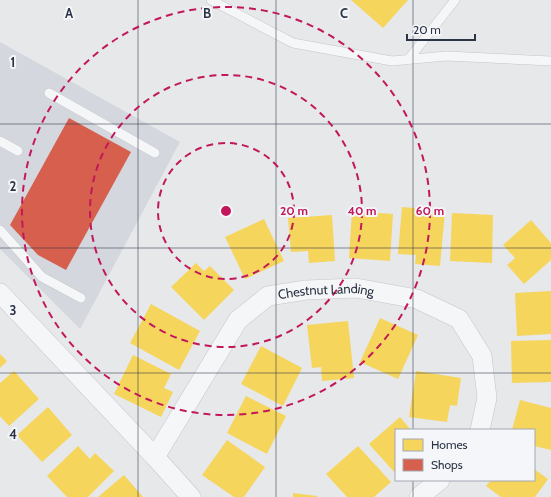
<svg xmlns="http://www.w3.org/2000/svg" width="551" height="497" font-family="Cabin,sans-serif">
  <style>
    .built { fill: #d4d7dd }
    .homes { fill: #f6d55c }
    .shops { fill: #d6604d }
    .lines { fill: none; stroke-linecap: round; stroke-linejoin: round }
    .lane-casing { stroke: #c4c6c8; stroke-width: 10 }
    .street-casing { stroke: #c4c6c8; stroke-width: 20 }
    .lane { stroke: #f5f6f7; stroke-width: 9 }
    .street { stroke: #f5f6f7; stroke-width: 19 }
    .grid { fill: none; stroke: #2b3445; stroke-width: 1; stroke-opacity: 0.55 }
    .ring { fill: none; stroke: #c2185b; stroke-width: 2; stroke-dasharray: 7 5 }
    .labels { text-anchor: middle; stroke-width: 4; stroke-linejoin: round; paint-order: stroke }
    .street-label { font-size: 13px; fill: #2b3445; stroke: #f4f6f9 }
    .grid-label { font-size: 13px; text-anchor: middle; font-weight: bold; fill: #2b3445; stroke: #f4f6f9; stroke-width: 4; stroke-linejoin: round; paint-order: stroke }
    .centre { fill: #c2185b; stroke: #f4f6f9; stroke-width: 2 }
    .ring-label { font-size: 12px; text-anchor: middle; font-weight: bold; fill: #c2185b; stroke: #f4f6f9; stroke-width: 4; stroke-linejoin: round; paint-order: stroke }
  </style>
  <rect width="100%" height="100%" fill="#e6e8ea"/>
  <!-- built -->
  <path class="built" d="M 0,42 L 180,142 L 80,329 L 0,249 Z"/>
  <!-- homes -->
  <path class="homes" d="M 351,0 L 408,0 L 383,28 Z
    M 402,207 L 445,211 L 440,266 L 415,264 L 416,255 L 398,254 Z
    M 352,211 L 393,214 L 390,261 L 349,258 Z
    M 452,213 L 493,215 L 492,263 L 450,261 Z
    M 332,215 L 335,261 L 309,263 L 308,251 L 291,252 L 288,218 Z
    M 264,219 L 284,261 L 245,279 L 225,237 Z
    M 531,220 L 551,243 L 551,260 L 524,284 L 507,265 L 515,258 L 503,245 Z
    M 196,263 L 204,271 L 210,266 L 234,290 L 204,320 L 171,287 Z
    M 551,291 L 551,334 L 517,336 L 515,293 Z
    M 151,304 L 200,331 L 179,370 L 130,343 Z
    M 380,318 L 418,335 L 398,379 L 360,362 Z
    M 348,321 L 354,378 L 322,381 L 321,367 L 312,368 L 307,325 Z
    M 551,340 L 551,382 L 512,383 L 511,341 Z
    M 261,346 L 302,368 L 283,406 L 241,384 Z
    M 0,354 L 7,361 L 0,368 Z
    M 133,355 L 171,374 L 164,388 L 173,392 L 161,417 L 114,394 Z
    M 14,371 L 39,399 L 9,426 L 0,416 L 0,383 Z
    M 416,371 L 461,378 L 457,406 L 450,405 L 447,422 L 409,417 Z
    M 246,396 L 286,416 L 267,454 L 227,433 Z
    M 520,400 L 551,408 L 551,450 L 534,446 L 534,430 L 512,430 Z
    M 48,407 L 72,435 L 42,462 L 17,435 Z
    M 400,417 L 411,430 L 396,430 L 396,474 L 369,444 Z
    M 227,440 L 265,467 L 244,497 L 234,497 L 202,475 Z
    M 78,446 L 90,459 L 95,453 L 114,471 L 88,497 L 67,497 L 47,476 Z
    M 358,446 L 391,482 L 374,497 L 347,497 L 326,474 Z
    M 534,469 L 548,479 L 535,497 L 501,497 L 486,486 L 491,480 L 534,480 Z
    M 124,475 L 143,497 L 98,497 Z
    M 293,493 L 317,496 L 317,497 L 293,497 Z"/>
  <!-- shops -->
  <path class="shops" d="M 69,118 L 131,152 L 66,270 L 38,255 L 10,225 Z"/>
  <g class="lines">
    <defs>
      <path id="lane" d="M 211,0 L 293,43 L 392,61 L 446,56 L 551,61
        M 408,60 L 455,0
        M 49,93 L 155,153
        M 0,141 L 18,151
        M 0,230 L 42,277 L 81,298"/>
      <g id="street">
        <path d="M 0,293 L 155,457"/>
        <path id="s1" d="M 191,497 L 155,457 L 238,320 L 268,296 L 306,290 L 356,288 L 417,299 L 459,319 L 482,356 L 487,398 L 480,430"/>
        <path d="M 419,497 L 440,480"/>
      </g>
    </defs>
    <!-- lane casing -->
    <use href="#lane" class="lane-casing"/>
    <!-- street casing -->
    <use href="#street" class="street-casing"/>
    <!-- lane -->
    <use href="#lane" class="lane"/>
    <!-- street -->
    <use href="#street" class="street"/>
  </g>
  <!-- grid -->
  <path class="grid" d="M 138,0 L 138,497M 276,0 L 276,497M 413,0 L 413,430M 0,124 L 551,124M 0,248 L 551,248M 0,373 L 551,373M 413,480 L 413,497"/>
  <!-- distance rings -->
  <g class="ring">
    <circle cx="226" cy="211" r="68"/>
    <circle cx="226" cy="211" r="136"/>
    <circle cx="226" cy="211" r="204"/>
  </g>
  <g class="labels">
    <!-- street labels -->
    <g class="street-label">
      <text dy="5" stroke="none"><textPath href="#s1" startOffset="311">Chestnut Landing</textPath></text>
    </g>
  </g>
  <g class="grid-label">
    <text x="69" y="18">A</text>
    <text x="207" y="18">B</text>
    <text x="344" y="18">C</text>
    <text x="13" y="67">1</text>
    <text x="13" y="191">2</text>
    <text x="13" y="315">3</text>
    <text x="13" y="439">4</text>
  </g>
  <circle cx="226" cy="211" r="6" class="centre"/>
  <g class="ring-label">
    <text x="294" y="215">20 m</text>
    <text x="362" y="215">40 m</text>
    <text x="430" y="215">60 m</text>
  </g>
  <!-- legend -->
  <rect x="395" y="429" width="140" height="52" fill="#f4f6f9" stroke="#a4a8b1"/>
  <rect x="403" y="439" width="20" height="12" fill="#f6d55c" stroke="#a4a8b1"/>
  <text x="431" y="449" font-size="12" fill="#2b3445">Homes</text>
  <rect x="403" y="459" width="20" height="12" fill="#d6604d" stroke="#a4a8b1"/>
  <text x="431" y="469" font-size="12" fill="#2b3445">Shops</text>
  <!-- scale -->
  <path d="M407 34v6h68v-6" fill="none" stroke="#2b3445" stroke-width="2"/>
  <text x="413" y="34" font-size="12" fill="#2b3445" stroke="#f4f6f9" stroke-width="3" paint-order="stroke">20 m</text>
</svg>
